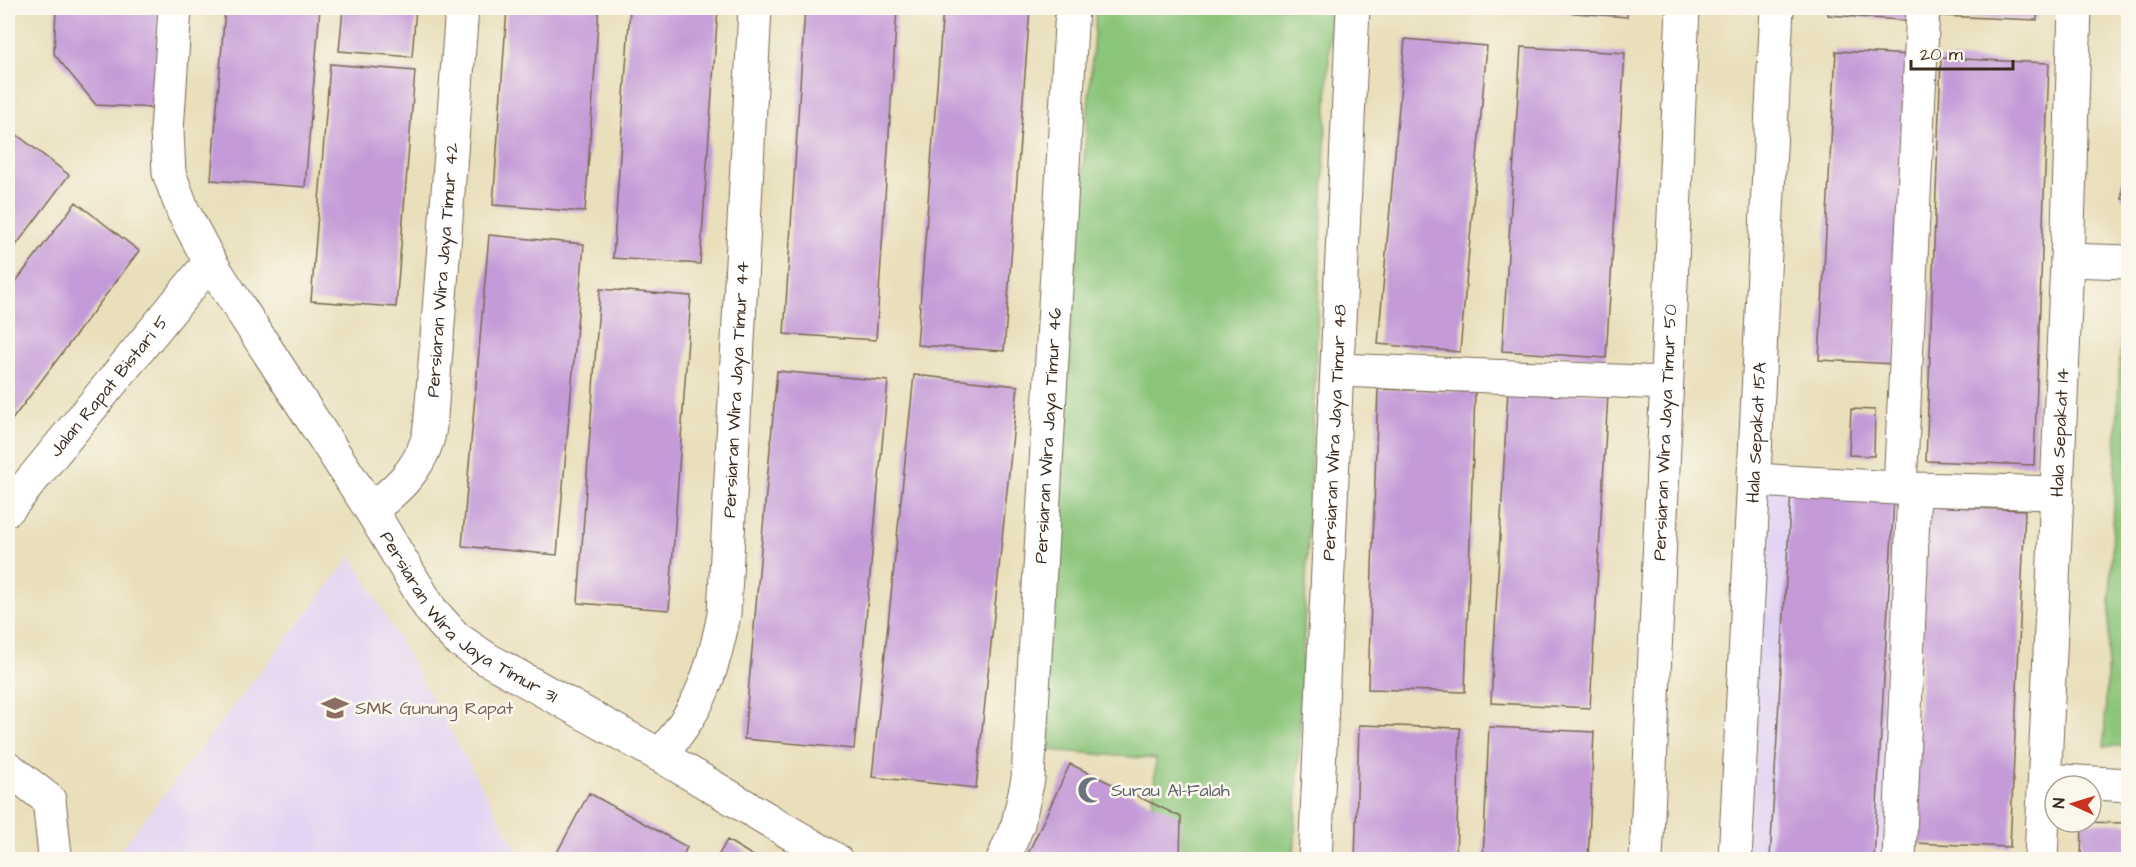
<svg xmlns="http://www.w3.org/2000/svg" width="2136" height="867" font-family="'Architects Daughter',sans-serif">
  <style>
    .built { fill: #e2d4f3 }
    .green { fill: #8bc57a; stroke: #63784c; stroke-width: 1.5 }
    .building { fill: #c49bd8 }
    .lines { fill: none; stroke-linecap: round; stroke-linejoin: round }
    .minor-casing { stroke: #786955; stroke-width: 35 }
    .minor { stroke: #fff; stroke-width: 33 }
    .labels { text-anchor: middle; stroke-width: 5; stroke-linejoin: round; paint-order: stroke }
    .street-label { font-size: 18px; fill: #3b2a1e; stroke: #fbf7ec }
    .education-label { font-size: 18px; fill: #785e54; stroke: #fbf7ec; text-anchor: start }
    .worship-label { font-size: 18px; fill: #5b616d; stroke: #fbf7ec; text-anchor: start }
  </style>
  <rect width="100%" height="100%" fill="#fbf7ec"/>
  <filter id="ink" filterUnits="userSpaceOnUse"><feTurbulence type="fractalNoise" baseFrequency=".0167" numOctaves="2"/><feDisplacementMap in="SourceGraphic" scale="12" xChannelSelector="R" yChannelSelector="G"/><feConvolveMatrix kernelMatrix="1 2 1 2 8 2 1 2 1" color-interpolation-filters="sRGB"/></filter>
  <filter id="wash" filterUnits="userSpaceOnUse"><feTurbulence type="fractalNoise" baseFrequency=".008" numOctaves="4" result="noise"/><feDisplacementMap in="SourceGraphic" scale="24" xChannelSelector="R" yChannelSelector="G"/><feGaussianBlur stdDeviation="1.35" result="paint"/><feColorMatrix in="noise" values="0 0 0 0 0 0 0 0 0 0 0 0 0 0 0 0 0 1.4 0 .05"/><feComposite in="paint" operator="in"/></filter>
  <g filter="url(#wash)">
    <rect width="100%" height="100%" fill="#e9dfbb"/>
    <!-- built -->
    <path class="built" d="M 1751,479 L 1913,487 L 1895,859 L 1733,860 Z
      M 352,556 L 522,859 L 113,859 Z"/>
    <!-- green -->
    <path class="green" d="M 1096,8 L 1331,8 L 1294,859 L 1148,859 L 1156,759 L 1037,749 Z
      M 2122,306 L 2128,306 L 2128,746 L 2104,746 Z"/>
    <g id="blocks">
      <!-- building -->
      <path class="building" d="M 56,8 L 160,8 L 155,108 L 96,105 L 54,54 Z
        M 225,8 L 320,8 L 305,187 L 211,180 Z
        M 343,8 L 416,8 L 412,57 L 339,51 Z
        M 507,8 L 599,8 L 585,212 L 493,205 Z
        M 630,8 L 718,8 L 700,264 L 613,258 Z
        M 805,8 L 897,8 L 876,340 L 784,334 Z
        M 943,8 L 1030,8 L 1004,351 L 917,345 Z
        M 1536,8 L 1628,8 L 1627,17 L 1536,10 Z
        M 1829,8 L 1915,8 L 1914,21 L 1828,15 Z
        M 1941,8 L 2038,8 L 2037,20 L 1941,16 Z
        M 1405,39 L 1487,46 L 1460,352 L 1378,344 Z
        M 1521,47 L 1625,53 L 1606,358 L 1502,351 Z
        M 1836,51 L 1913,55 L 1895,364 L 1819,360 Z
        M 1941,58 L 2049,63 L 2034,465 L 1926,461 Z
        M 330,64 L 415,71 L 396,307 L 311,301 Z
        M 2127,68 L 2128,68 L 2128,200 L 2122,199 Z
        M 8,128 L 69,175 L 8,256 Z
        M 76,202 L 139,251 L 8,425 L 8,292 Z
        M 489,235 L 584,244 L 557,555 L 462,546 Z
        M 600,289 L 691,296 L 669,610 L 578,603 Z
        M 777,371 L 888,381 L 854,749 L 744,739 Z
        M 914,375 L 1018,386 L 976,788 L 872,777 Z
        M 1508,388 L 1608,394 L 1590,708 L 1491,703 Z
        M 1378,389 L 1475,392 L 1465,692 L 1368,689 Z
        M 1851,409 L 1875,410 L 1874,456 L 1849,455 Z
        M 1791,490 L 1894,496 L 1874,860 L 1770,860 Z
        M 1928,506 L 2025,510 L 2010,847 L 1913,843 Z
        M 1359,725 L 1460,728 L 1456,860 L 1355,860 Z
        M 1489,727 L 1594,732 L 1588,860 L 1483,860 Z
        M 1070,764 L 1181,817 L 1180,860 L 1025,860 Z
        M 589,793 L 687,847 L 681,860 L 553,860 Z
        M 2082,822 L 2128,823 L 2128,860 L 2081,860 Z
        M 727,840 L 760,860 L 716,860 Z"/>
    </g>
  </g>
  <g filter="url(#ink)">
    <use href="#blocks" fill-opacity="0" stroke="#786955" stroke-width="1.5"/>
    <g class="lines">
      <defs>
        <g id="minor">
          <path id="s1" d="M 175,8 L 167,131 L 169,173 L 183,211 L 210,262 L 371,510 L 431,610 L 456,638 L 487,659 L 661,756 L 836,860"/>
          <path d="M 2067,260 L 2128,262"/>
          <path d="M 1338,370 L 1666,383"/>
          <path d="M 1755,480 L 1914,489 L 2056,493"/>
          <path d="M 1900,488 L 1923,8"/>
          <path id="s2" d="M 8,509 L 210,262"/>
          <path id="s3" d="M 371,510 C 396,490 417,472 427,441 C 431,429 431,415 432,403 L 462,8"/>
          <path id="s4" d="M 661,756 C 676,735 693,714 703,689 C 713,665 719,640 724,614 L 755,8"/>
          <path d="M 8,768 L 49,800 L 55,855 L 53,860"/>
          <path d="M 2045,780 L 2128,785"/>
          <path id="s5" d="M 1003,860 L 1018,824 L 1028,779 L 1072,8"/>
          <path id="s6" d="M 1315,860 L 1353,8"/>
          <path id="s7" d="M 1646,860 L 1683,8"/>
          <path id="s8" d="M 1735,860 L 1777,8"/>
          <path d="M 1899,860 L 1914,489"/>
          <path id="s9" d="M 2041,860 L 2067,260 L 2075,8"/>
        </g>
      </defs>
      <!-- minor casing -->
      <use href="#minor" class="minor-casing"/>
      <!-- minor -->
      <use href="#minor" class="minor"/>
    </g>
  </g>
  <!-- icons -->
  <defs>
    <symbol id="school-bare" viewBox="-9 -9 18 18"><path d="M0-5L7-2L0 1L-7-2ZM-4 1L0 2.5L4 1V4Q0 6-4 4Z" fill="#8d6e63" stroke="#fbf7ec" stroke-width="2.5" paint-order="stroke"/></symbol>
    <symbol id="mosque-bare" viewBox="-9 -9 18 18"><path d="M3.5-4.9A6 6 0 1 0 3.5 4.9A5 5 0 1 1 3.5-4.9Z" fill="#6b7280" stroke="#fbf7ec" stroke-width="2.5" paint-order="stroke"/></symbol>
  </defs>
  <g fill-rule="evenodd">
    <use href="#school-bare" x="316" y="689" width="38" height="38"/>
    <use href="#mosque-bare" x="1072" y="771" width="38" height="38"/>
  </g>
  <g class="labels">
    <!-- street labels -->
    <g class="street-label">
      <text dy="6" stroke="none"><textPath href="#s3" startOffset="262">Persiaran Wira Jaya Timur 42</textPath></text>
      <text dy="6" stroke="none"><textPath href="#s2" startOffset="159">Jalan Rapat Bistari 5</textPath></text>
      <text dy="6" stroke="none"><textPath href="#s4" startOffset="382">Persiaran Wira Jaya Timur 44</textPath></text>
      <text dy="6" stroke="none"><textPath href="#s7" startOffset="428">Persiaran Wira Jaya Timur 50</textPath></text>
      <text dy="6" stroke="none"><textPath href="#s6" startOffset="428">Persiaran Wira Jaya Timur 48</textPath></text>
      <text dy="6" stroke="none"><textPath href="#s8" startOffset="428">Hala Sepakat 15A</textPath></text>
      <text dy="6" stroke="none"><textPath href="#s9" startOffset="428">Hala Sepakat 14</textPath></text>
      <text dy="6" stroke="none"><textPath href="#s5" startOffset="429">Persiaran Wira Jaya Timur 46</textPath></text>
      <text dy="6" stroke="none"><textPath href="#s1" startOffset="708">Persiaran Wira Jaya Timur 31</textPath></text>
    </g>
    <!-- education labels -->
    <g class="education-label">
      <text x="355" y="714">SMK Gunung Rapat</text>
    </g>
    <!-- worship labels -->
    <g class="worship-label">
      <text x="1111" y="796">Surau Al-Falah</text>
    </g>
  </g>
  <!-- margin -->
  <rect width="2136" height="867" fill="none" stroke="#fbf7ec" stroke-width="30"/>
  <!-- north arrow -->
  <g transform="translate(2073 804) rotate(274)"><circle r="28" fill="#fbf7ec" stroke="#aea59a" stroke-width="1.5"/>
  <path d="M0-4.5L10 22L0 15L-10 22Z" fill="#c8321e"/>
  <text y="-9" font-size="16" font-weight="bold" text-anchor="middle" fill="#3b2a1e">N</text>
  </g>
  <!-- scale -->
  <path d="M1911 60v9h102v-9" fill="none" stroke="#3b2a1e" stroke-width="3"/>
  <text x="1920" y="60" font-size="18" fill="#3b2a1e" stroke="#fbf7ec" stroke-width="4.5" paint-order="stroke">20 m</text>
</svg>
